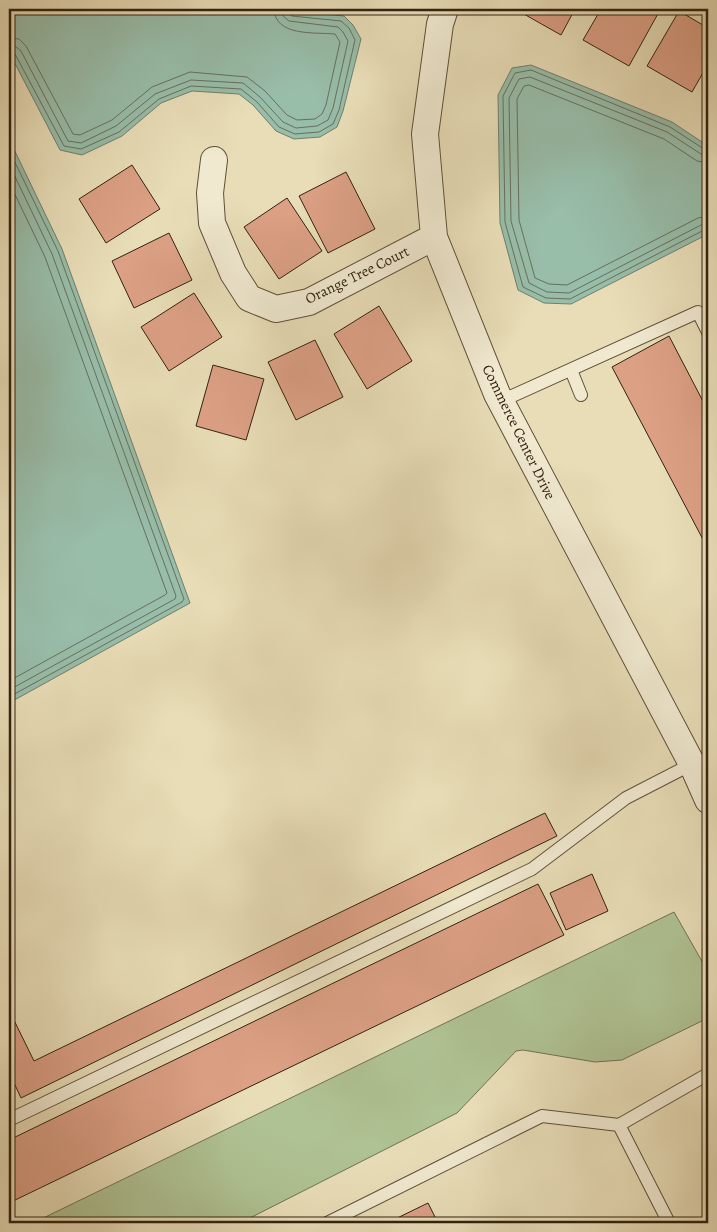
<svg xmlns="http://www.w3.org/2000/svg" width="717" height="1232" font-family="Alegreya,serif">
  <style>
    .green { fill: #afc293; stroke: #717252 }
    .water { fill: #98bda9; stroke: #707f6c }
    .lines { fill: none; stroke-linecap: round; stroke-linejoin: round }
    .shore { stroke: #66705d; stroke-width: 1 }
    .building { fill: #dca085; stroke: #321 }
    .service-casing { stroke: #60513a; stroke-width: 14 }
    .minor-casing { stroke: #60513a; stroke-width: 28 }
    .service { stroke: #f0e9d0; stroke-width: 12 }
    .minor { stroke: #f0e9d0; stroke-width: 26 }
    .labels { text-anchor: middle; stroke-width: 4.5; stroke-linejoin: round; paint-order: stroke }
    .street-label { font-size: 15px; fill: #321; stroke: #f0e9d0 }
  </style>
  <rect width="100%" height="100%" fill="#e8ddb7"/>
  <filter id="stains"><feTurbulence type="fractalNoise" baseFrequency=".004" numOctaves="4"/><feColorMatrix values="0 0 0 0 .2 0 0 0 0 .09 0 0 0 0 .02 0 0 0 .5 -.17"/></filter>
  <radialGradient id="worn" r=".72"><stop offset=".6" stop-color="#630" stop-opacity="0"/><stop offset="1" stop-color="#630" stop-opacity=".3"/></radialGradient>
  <!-- green -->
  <path class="green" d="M 674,912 L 708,972 L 708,1018 L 622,1060 L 595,1062 L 523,1050 L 516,1051 L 457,1113 L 240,1223 L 33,1223 Z"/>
  <!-- water -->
  <path class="water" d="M 9,9 L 268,9 L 344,16 L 353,25 L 361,39 L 343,111 L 337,127 L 320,137 L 294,139 L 276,131 L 253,105 L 239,94 L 192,91 L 161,103 L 122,136 L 82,155 L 60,150 L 9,52 Z
    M 531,65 L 672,122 L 708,146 L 708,234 L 571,304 L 544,303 L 518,290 L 500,223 L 498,95 L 512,68 Z
    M 9,139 L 62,249 L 190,603 L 9,703 Z"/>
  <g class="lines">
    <!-- shore -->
    <path class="shore" d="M 9,38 L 19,39 L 26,46 L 73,134 L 80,135 L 112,120 L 152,87 L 190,72 L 247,77 L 265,91 L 287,115 L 297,120 L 315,119 L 322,114 L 326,105 L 340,42 L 335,34 C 315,32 275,37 274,9
      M 9,45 L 15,46 L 21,51 L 68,141 L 81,143 L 116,126 L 155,94 L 191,80 L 243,83 L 260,97 L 283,122 L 296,128 L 317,126 L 328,120 L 333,108 L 348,41 L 343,32 L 338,27 L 289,21 L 283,16 L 281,9
      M 9,51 L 15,54 L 64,146 L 81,149 L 119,132 L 159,99 L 191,86 L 241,89 L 257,102 L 279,127 L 295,134 L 319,132 L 333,124 L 339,110 L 355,40 L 349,28 L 341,21 L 292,16 L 288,13 L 288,9
      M 9,150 L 58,251 L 184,599 L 182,602 L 9,697
      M 708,150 L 704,149 L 670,127 L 531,70 L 515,73 L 503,96 L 505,222 L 523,287 L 546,298 L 570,299 L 704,230 L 708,230
      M 708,156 L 701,154 L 667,132 L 530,77 L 519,79 L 509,98 L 511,221 L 529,283 L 547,292 L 569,293 L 701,225 L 708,223
      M 708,163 L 697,161 L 664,139 L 529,85 L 524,86 L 517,99 L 519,220 L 535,278 L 549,284 L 567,285 L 698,218 L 708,216
      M 9,164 L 52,254 L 176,596 L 175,599 L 9,690
      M 9,182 L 45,257 L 167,593 L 165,595 L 9,681"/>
  </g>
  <!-- building -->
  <path class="building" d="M 515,9 L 575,9 L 561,35 Z
    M 601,9 L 660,10 L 629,66 L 583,40 Z
    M 679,11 L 708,28 L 708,64 L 692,92 L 647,66 Z
    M 132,165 L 160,209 L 106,243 L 79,199 Z
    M 346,172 L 375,229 L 328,253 L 299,196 Z
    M 287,198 L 322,251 L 279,279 L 244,227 Z
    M 169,233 L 192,280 L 134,308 L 112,261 Z
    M 194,293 L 222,337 L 169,371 L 141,327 Z
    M 379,306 L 412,361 L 367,389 L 334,334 Z
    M 669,336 L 708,411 L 708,549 L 612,367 Z
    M 315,340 L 343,397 L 296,420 L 268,362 Z
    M 213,365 L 264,379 L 246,440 L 196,426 Z
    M 545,813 L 557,836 L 21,1098 L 9,1072 L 9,1010 L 34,1061 Z
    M 592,874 L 608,911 L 566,930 L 550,893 Z
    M 538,884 L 564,935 L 9,1203 L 9,1140 Z
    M 428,1203 L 438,1223 L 387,1223 Z"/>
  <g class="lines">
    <defs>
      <path id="service" d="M 571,370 L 581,395
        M 501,401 L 698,312 L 708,332
        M 9,1120 L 532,869 L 626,798 L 692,764
        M 619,1125 L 669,1223
        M 327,1223 L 542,1116 L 619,1125 L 708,1074"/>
      <path id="minor" d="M 445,9 L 440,24 L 425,134 L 434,237 L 497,394 L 692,764 L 708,800
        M 214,160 L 210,193 L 212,223 L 233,273 L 249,298 L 276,309 L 309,302 L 434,237"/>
    </defs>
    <!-- service casing -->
    <use href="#service" class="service-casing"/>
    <!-- minor casing -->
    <use href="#minor" class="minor-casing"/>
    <!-- service -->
    <use href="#service" class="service"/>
    <!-- minor -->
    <use href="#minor" class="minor"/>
  </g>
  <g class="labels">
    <!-- street labels -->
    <g class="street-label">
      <text transform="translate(357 275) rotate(-26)" y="5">Orange Tree Court</text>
      <text transform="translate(519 432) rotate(64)" y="5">Commerce Center Drive</text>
    </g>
  </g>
  <!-- margin -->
  <rect width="717" height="1232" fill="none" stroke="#e8ddb7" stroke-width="30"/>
  <rect x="10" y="10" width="697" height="1212" fill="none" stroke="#321" stroke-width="2.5"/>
  <rect x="15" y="15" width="687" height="1202" fill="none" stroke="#321"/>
  <rect width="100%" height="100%" filter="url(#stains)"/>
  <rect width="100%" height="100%" fill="url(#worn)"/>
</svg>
